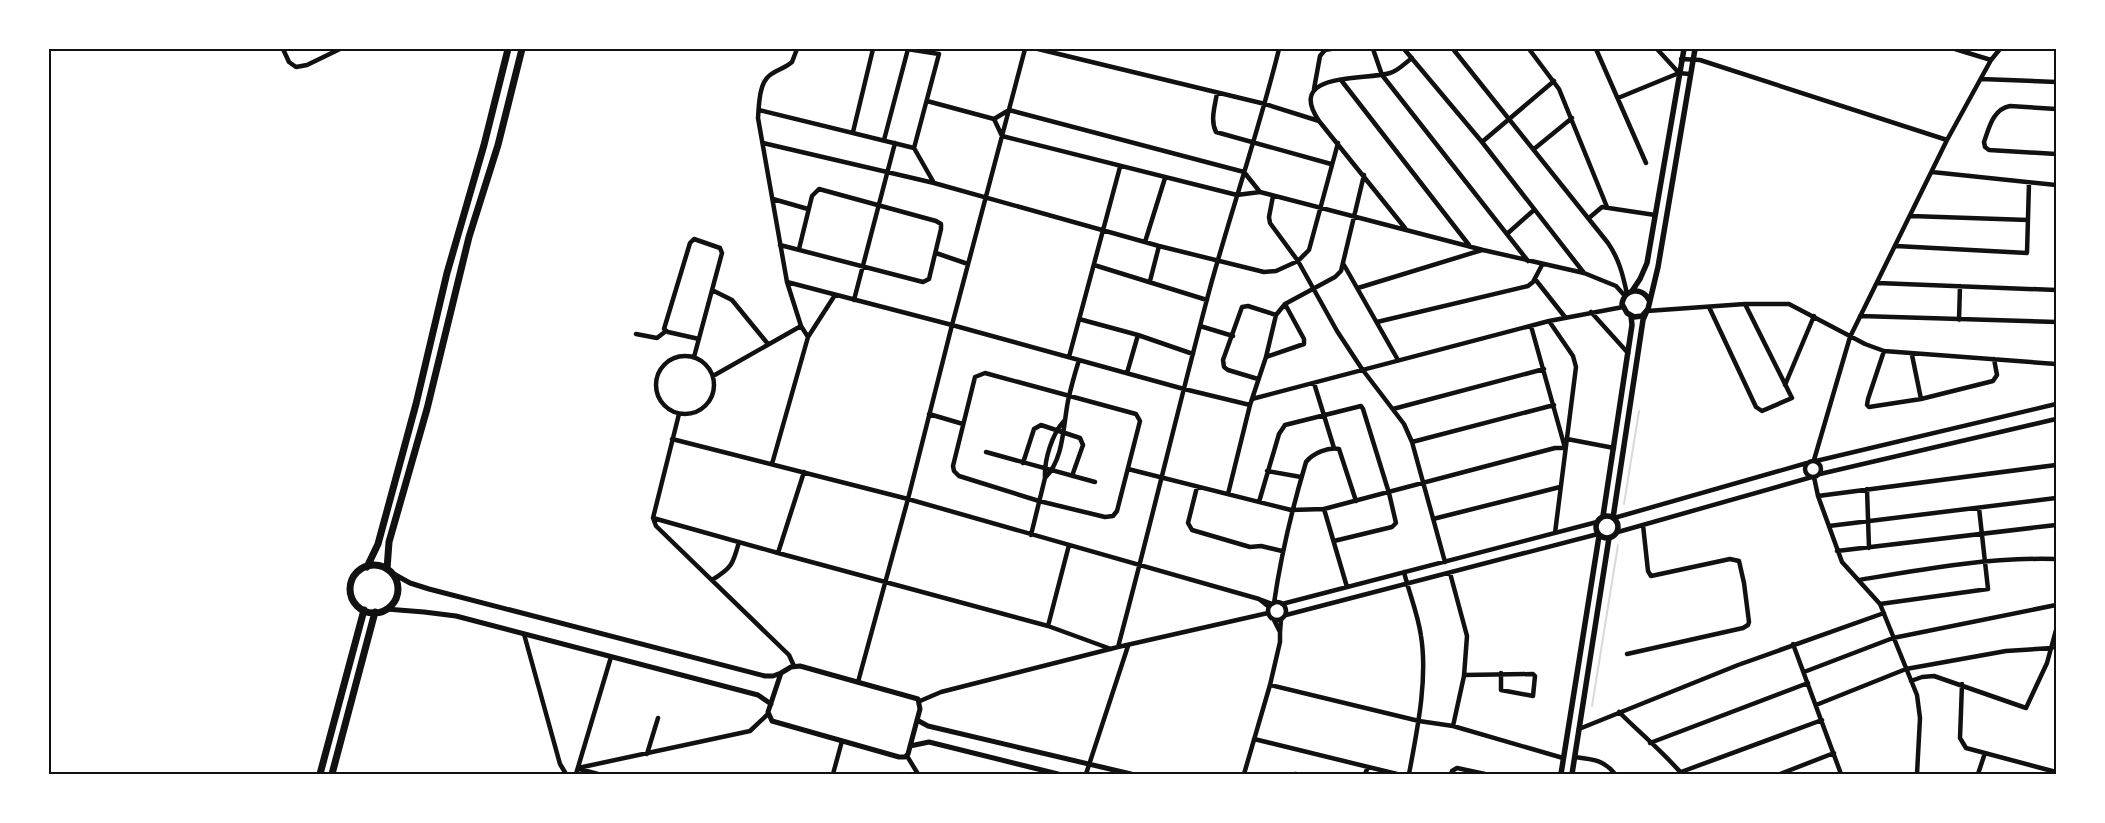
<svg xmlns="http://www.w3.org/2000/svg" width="2105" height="823" font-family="'Open Sans',sans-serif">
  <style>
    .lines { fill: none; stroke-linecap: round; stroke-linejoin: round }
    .stream { stroke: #d9d9d9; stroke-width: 2 }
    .minor { stroke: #111; stroke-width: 4.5 }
    .tertiary { stroke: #111; stroke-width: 5 }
    .secondary { stroke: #111; stroke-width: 5.5 }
    .trunk { stroke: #111; stroke-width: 7 }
    .neatline { fill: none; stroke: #111; stroke-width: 2 }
  </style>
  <rect width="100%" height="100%" fill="#fff"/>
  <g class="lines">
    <!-- stream -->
    <path class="stream" d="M 1624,504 L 1639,411
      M 1592,706 L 1618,545"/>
    <!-- minor -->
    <path class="minor" d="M 283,49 L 289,62 L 296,67 L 307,65 L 340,49
      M 797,49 L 792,62 C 785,68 777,70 770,75 C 759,83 759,105 758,118 L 787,282 L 801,326 L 808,337
      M 907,49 L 939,54
      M 1038,49 L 1265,104 L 1319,121
      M 1373,49 L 1382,75 L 1528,261
      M 1404,49 L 1482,142 L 1584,273
      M 1453,49 L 1608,243 C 1619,259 1623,275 1627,294
      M 1529,49 L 1559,89 L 1607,207
      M 1596,49 L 1646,163
      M 1657,49 L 1679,73 L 1689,74
      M 1955,49 L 1991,60
      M 1681,59 L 1700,60 L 1947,140
      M 1981,79 L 2056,82
      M 1341,80 L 1469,245
      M 1314,89 L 1320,56 L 1325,50 L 1331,49
      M 1217,93 C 1215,106 1210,120 1216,132 L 1331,164
      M 1618,98 L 1679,73
      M 927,101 L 994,119 L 1009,110 L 1244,172 L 1260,192
      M 2056,109 L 2010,106 C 1993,109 1989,128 1984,142 L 1985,147 L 1989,150 L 2056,154
      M 759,110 L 914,148 L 934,183
      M 994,119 L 1002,136 L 1237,195 L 1260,192 L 1483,250 L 1584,273 L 1616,286 L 1625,296
      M 853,132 L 873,49
      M 884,140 L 908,49
      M 1482,142 L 1554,81
      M 763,143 L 934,183 L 1159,246 L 1264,272 L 1276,271 L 1298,261 L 1309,250 L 1338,143
      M 914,148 L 939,54
      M 1534,149 L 1572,118
      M 1932,172 L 2056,185
      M 1273,196 L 1269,217 L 1270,223 L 1298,261 L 1337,331 L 1362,369 L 1404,424 L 1412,442 L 1445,562
      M 773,199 L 808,209
      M 1911,216 L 2028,220
      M 1589,218 L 1602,207 L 1655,215
      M 1405,228 L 1319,121 C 1285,71 1364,81 1390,73 C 1398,71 1405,63 1412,58
      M 1508,233 L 1534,210
      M 1145,242 L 1165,178
      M 780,245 L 923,282 L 929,279 L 941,229 L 941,224 L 936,221 L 819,189 L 812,196 L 799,249
      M 1896,246 L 2027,253 L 2029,183
      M 936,253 L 968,264
      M 1094,265 L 1207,300
      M 1344,265 L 1398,360
      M 1535,279 L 1565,317
      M 1150,281 L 1159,246
      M 787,282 L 952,325 L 1184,389 L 1250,405
      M 1878,283 L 2056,290
      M 1358,288 L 1482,250
      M 712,290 L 732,300 L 768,344
      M 854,300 L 895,143
      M 1709,307 L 1756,407 L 1762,411 L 1792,398 L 1745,304
      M 1647,311 L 1745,304 L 1789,304 L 1865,344 L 1884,351 L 2056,364
      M 1591,312 L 1628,353
      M 1860,316 L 2056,322
      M 1079,319 L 1138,335 L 1193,354
      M 1959,320 L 1960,286
      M 1549,321 L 1573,356 L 1576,367 L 1555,533
      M 1377,322 L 1528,286 L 1533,282 L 1542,265
      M 1200,326 L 1233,336
      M 636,334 L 657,338 L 666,331
      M 1884,351 L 1868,399 L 1867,405 L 1869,407 L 1921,399 L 1993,381 L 1997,375 L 1994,359
      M 1912,355 L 1921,399
      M656 385a29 29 0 1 1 58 0a29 29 0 1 1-58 0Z
      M 694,357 L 722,253 L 720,248 L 694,239 L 690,243 L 664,329 L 668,332 L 699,339
      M 1069,357 L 1120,167
      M 1266,357 L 1304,344 L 1304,339 L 1285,304
      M 985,373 L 1136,414 L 1140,421 L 1117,511 L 1113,516 L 1105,517 L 1039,501 L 959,476 L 954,471 L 953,466 L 975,377 Z
      M 1127,373 L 1138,335
      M 713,376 L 801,326
      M 1258,379 L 1228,370 L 1224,367 L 1223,360 L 1242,307 L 1248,306 L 1276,315
      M 1314,383 L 1334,448
      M 1785,385 L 1814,316
      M 1252,399 L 1549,321 L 1623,307
      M 1393,409 L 1544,369
      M 679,414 L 653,518 L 656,526 L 789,655 L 794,666
      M 929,414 L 963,424
      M 672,439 L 908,499 L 1259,599
      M 1567,439 L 1614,448
      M 1412,442 L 1554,405
      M 986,452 L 1095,482
      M 1814,460 L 1850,337 L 1947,140 L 1991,60 L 2000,49
      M1805 469a8 8 0 1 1 16 0a8 8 0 1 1-16 0Z
      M 1816,461 L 2056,404
      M 1023,463 L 1034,429 L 1041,425 L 1080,438 L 1083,445 L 1072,476
      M 772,464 L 808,337 L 835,295
      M 1128,469 L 1291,510 L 1324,509 L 1555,448 L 1565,448 L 1531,326
      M 1267,471 L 1301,477
      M 1820,474 L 2056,419
      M 1814,477 L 1818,496 L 1842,562 L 1880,604 L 1917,695 L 1920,718 L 1917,774
      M 1045,478 C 1064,459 1063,426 1068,401 C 1071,387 1075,373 1079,360
      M 1197,487 L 1188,523 L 1192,530 L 1250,547 L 1261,546 L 1282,551
      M 1867,489 L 1869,548
      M 1228,494 L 1250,405 L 1266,357 L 1276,315 L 1285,304 L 1335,277 L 1341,271 L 1364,175
      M 1818,496 L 2056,465
      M 1259,502 L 1279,434 L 1285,425 L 1361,406 L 1363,409 L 1389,493 L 1396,523 L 1392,527 L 1334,541
      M 1324,509 L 1347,587
      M 653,518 L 778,553 L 1048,626 L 1111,649
      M 1614,518 L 1807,463
      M 1433,519 L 1560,487
      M 1829,526 L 2056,498
      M 1618,532 L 1812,477
      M 1031,535 L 1045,478 C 1044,460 1052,434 1064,421
      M 1837,551 L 2056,525
      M 778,553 L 804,472
      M 1404,572 C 1409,593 1418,614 1421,636 C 1428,679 1417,731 1409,774
      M 1450,573 L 1467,636 L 1464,676 L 1453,726
      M 712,580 C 732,568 733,564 739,542
      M 1859,580 C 1924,569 1990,557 2056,559
      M1268 611a9 9 0 1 1 18 0a9 9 0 1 1-18 0Z
      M 1274,603 C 1281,555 1292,509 1306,462 C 1313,453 1328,447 1339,449 L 1356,501
      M 1282,604 L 1597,522
      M 1880,604 L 1988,589 L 1979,508
      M 1269,607 L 1259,599 L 1272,604
      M 1286,615 L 1598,534
      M 1274,620 L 1280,632 L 1281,620
      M 1048,626 L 1069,545
      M 524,634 L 560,764 L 566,774
      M 1793,644 L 1841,774
      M 1118,647 C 1150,528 1178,408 1210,288 C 1232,208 1259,130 1279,49
      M 1627,654 L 1743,628 L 1748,625 L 1749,622 L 1744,583 L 1739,561 L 1730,559 L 1651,576 L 1648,571 L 1643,525
      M 1804,672 L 1893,638 L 2056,605
      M 1464,675 L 1533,674 L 1535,676 L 1533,696 L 1501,690 L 1501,673
      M 1911,681 L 1922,677 L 1934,676 L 2026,708 L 2047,663 L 2056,630
      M 858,682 L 908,499 L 952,325 L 1025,49
      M 1962,684 L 1960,738 L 1966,748 L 2056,772
      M 1270,685 L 1419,721 L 1453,726 L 1563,758
      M 920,701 L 941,692 L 1118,647 L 1268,613
      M 1816,705 L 1906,669 L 2006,651 L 2052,648
      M 1619,712 C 1640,733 1663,752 1682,774
      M 1579,729 L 1738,665 L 1884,613
      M 1254,739 L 1397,774
      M 1650,743 L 1808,683
      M 647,754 L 658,718
      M 907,756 L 918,774
      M 1575,757 C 1592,759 1604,760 1615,774
      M 578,768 L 750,731 L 768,714
      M 579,769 L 598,774
      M 1681,772 L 1822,720
      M 576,774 L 611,657
      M 833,774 L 842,741
      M 1086,774 L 1128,646
      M 1244,774 L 1270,685 L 1280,642 L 1280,632
      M 1295,774 L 1296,774
      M 1365,774 L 1368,767
      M 1451,774 L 1452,771 L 1457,768 L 1485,774
      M 1780,774 L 1834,753
      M 1978,774 L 1985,753"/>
    <!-- tertiary -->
    <path class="tertiary" d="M 392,573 L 410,583 L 429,589 L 765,676 L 773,676 L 781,673
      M 386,609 L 424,612 L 456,616 L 758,695 L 771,704
      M 800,666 L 918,699 L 920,709 L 908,754 L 905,757 L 899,757 L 772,721 L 768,712 L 781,673 L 791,667 Z
      M 917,720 L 928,726 L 1131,774
      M 910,746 L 929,742 L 1058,774"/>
    <!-- secondary -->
    <path class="secondary" d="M 1632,291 L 1640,279 L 1647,263 L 1684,49
      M 1649,300 C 1642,286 1624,289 1622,304 L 1627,313 L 1634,317 L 1642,316 L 1648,309 L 1658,267 L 1695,49
      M1596 527a11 11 0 1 1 22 0a11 11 0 1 1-22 0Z
      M 1603,516 L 1632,325 L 1631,316
      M 1613,518 L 1643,320 L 1646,313
      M 1561,774 L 1599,536
      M 1572,774 L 1609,538"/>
    <!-- trunk -->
    <path class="trunk" d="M350 589a24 24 0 1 1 48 0a24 24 0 1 1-48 0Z
      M 367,567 L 378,544 L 416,404 L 447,273 L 484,145 L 508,49
      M 387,569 L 389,542 L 427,409 L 469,237 L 498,145 L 522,49
      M 320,774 L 364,610
      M 332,774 L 375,612"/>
  </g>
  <!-- border -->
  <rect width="2105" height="823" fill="none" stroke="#ffffff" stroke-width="100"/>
  <rect x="50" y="50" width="2005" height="723" class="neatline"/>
</svg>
